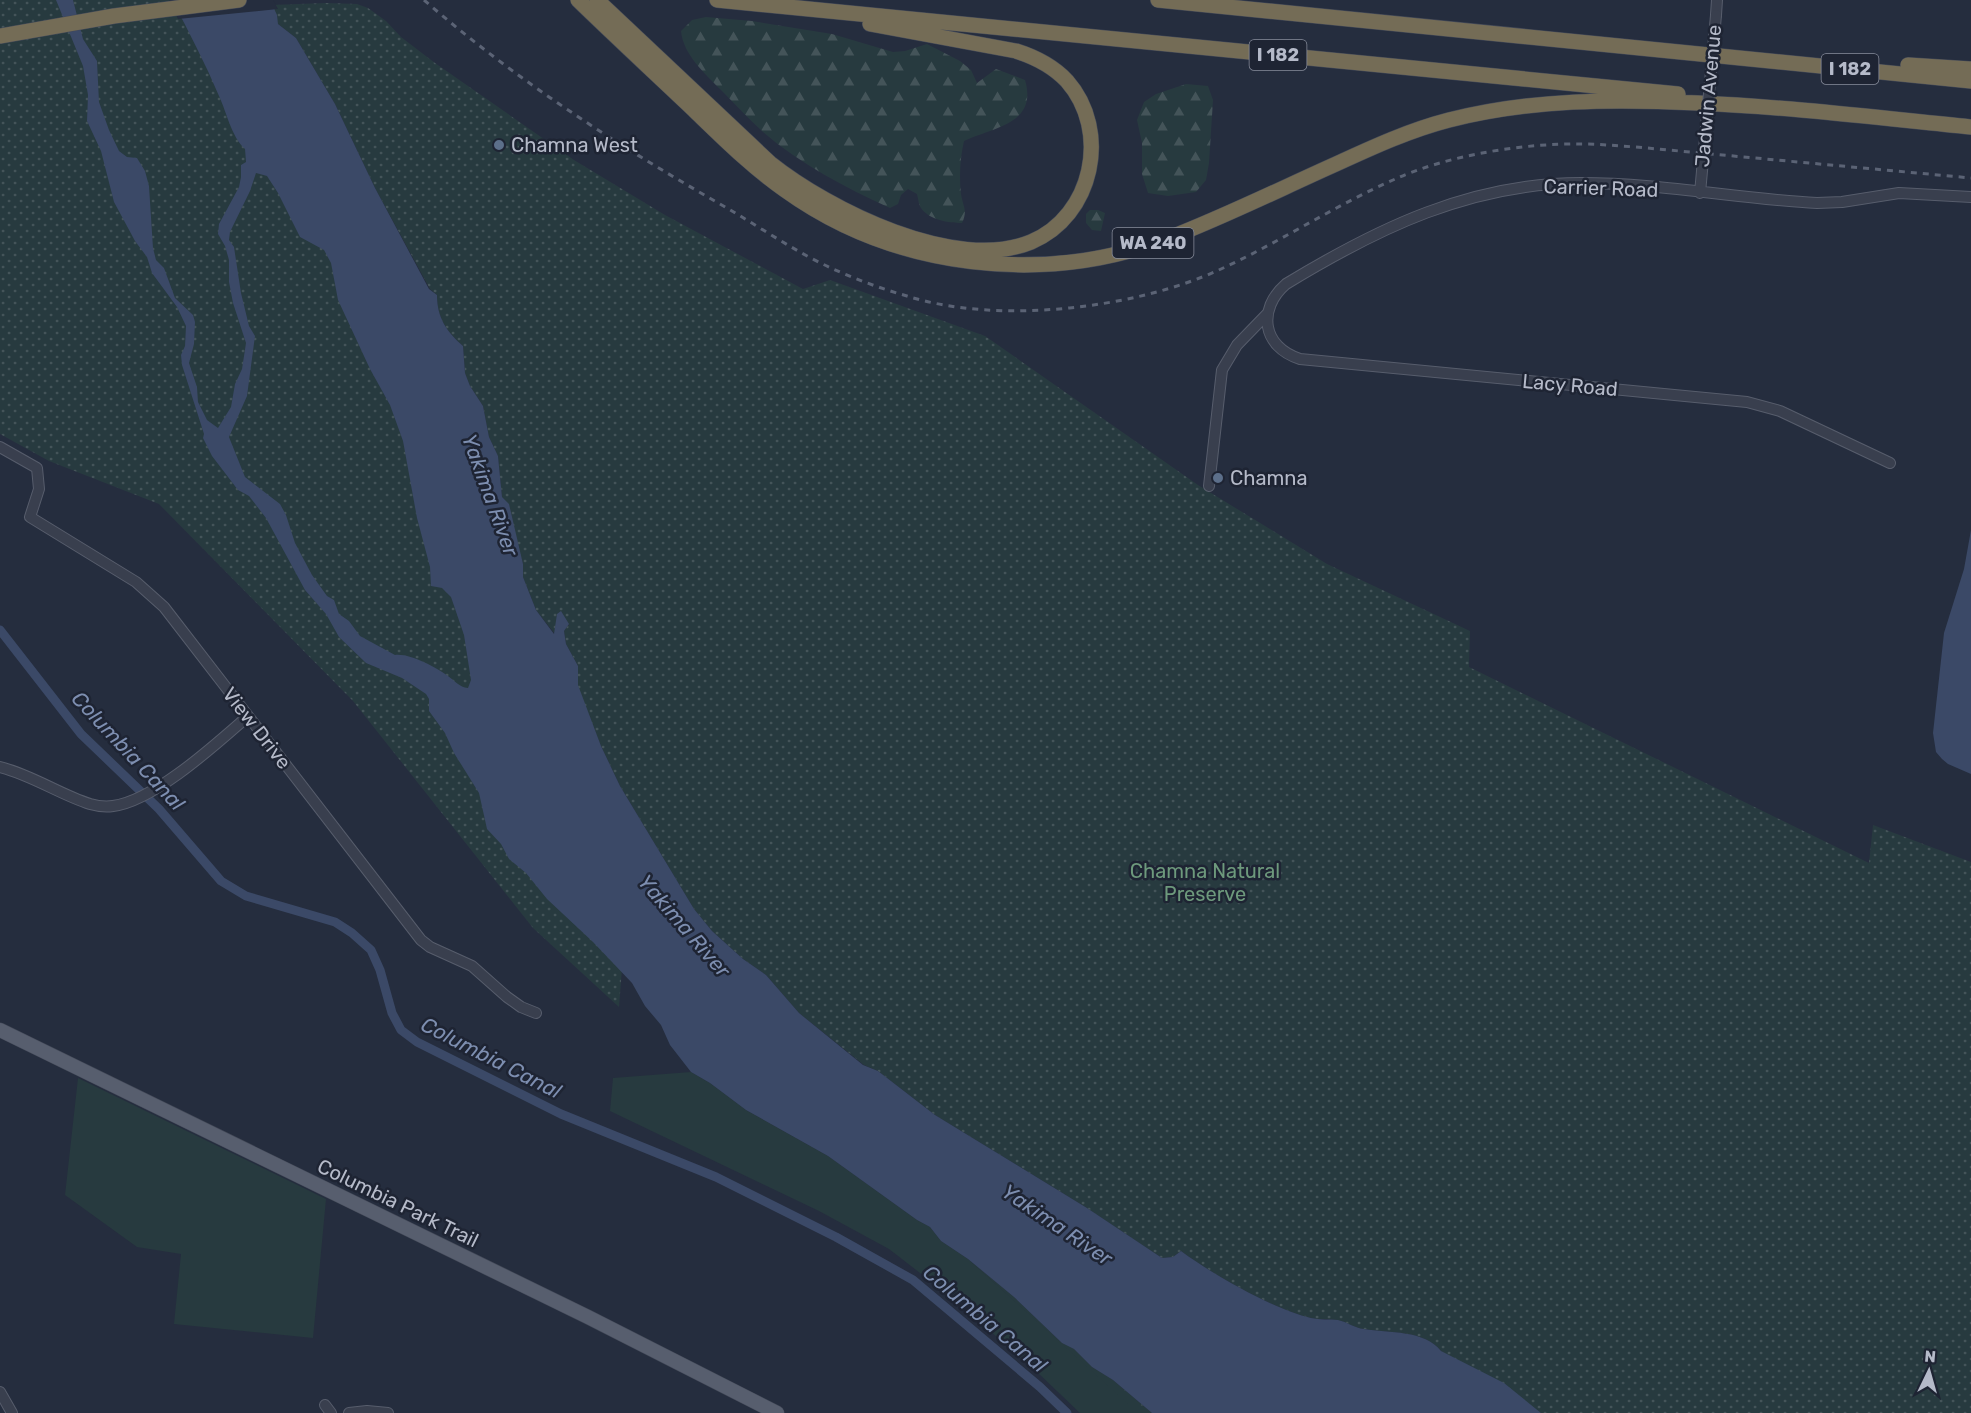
<svg xmlns="http://www.w3.org/2000/svg" width="1971" height="1413" font-family="Rubik,sans-serif">
  <style>
    .grass { fill: #273a3f }
    .forest { fill: url(#forest-firs) }
    .park { fill: url(#park-dots) }
    .water { fill: #3b4967; fill-rule: evenodd }
    .pier { fill: #252d3e }
    .lines { fill: none; stroke-linecap: round; stroke-linejoin: round }
    .canal { stroke: #3b4967; stroke-width: 9 }
    .minor-casing { stroke: #575d6c; stroke-width: 12 }
    .major-casing { stroke: #424857; stroke-width: 15 }
    .highway-casing { stroke: #444a59; stroke-width: 16 }
    .minor { stroke: #393f4e; stroke-width: 10 }
    .major { stroke: #575e6e; stroke-width: 14 }
    .highway { stroke: #746c56; stroke-width: 15 }
    .rail { stroke: #5b6375; stroke-width: 3; stroke-dasharray: 6 6; stroke-linecap: butt }
    .minor-bridge-casing { stroke: #575d6c; stroke-width: 12; stroke-linecap: butt }
    .minor-bridge { stroke: #393f4e; stroke-width: 10 }
    .service-dot { fill: #5c6f8a; stroke: #1e2433; stroke-width: 2 }
    .labels { text-anchor: middle; stroke-width: 5; stroke-linejoin: round; paint-order: stroke }
    .shield { fill: #1e2433; stroke: #888d9c; stroke-width: 1.5 }
    .shield-label { font-size: 18px; font-weight: bold; fill: #b5bac9 }
    .street-label { font-size: 20px; fill: #b5bac9; stroke: #1e2433 }
    .poi-label { font-size: 20px; fill: #b5bac9; stroke: #1e2433; text-anchor: start }
    .park-label { font-size: 20px; fill: #6d997c; stroke: #1e2433 }
    .water-label { font-size: 21px; font-style: italic; fill: #7d8eb0; stroke: #1e2433 }
  </style>
  <defs>
    <pattern id="forest-firs" width="22" height="20" patternUnits="userSpaceOnUse" patternTransform="scale(1.5)"><rect width="22" height="20" fill="#273a3f"/><path d="M5 1l3.5 6h-7zM16 11l3.5 6h-7z" fill="#445459"/></pattern>
    <pattern id="park-dots" width="8" height="8" patternUnits="userSpaceOnUse" patternTransform="scale(1.5)"><rect width="8" height="8" fill="#273a3f"/><path d="M2 2h.1M6 6h.1" fill="none" stroke="#445459" stroke-width="1.8" stroke-linecap="round"/></pattern>
  </defs>
  <rect width="100%" height="100%" fill="#252d3e"/>
  <!-- grass -->
  <path class="grass" d="M 691,1072 L 710,1083 L 746,1110 L 828,1156 L 917,1220 L 930,1227 L 941,1241 L 968,1259 L 1139,1413 L 1080,1413 L 1036,1371 L 951,1297 L 889,1249 L 819,1211 L 610,1111 L 613,1078 Z
    M 78,1078 L 326,1199 L 313,1338 L 174,1324 L 181,1254 L 137,1247 L 65,1195 Z"/>
  <!-- forest -->
  <path class="forest" d="M 706,17 L 752,21 L 832,34 L 893,52 L 905,51 L 927,44 L 960,61 L 971,70 L 977,83 L 996,69 L 1025,80 C 1038,124 994,127 964,141 C 960,158 959,177 961,194 C 963,207 968,210 962,223 C 949,223 929,220 921,208 C 919,205 918,198 917,194 L 908,189 L 901,195 L 898,204 L 890,208 C 846,188 800,164 763,132 C 749,119 735,104 721,90 C 705,74 683,54 681,31 L 692,20 Z
    M 1186,84 L 1208,86 L 1213,100 L 1209,163 L 1206,180 L 1196,192 L 1168,196 L 1148,193 L 1142,174 L 1142,143 L 1137,120 L 1144,102 L 1156,94 Z
    M 1090,210 L 1098,210 L 1105,213 L 1101,231 L 1092,230 L 1086,223 L 1086,214 Z
    M 968,1259 L 1014,1297 L 1062,1343 L 1074,1349 L 1092,1367 L 1113,1380 L 1152,1413 L 1138,1413 Z"/>
  <!-- park -->
  <path class="park" d="M 0,0 L 185,0 L 320,234 L 624,942 L 619,1007 L 533,928 L 353,701 L 159,504 L 49,461 L 0,434 Z
    M 326,3 L 357,4 L 368,8 L 386,21 L 401,37 L 435,63 L 574,160 L 665,215 L 803,289 L 830,280 L 985,336 L 1198,485 L 1327,564 L 1470,631 L 1469,667 L 1869,863 L 1873,825 L 1971,862 L 1971,1413 L 1541,1413 L 1441,1351 C 1425,1330 1389,1333 1364,1329 C 1355,1328 1347,1322 1338,1320 C 1329,1319 1320,1320 1311,1318 C 1273,1309 1212,1274 1181,1251 L 1173,1257 L 1162,1258 L 1087,1208 L 935,1115 L 878,1071 L 864,1065 L 799,1013 L 766,975 L 743,959 L 712,931 L 694,909 L 620,786 L 601,746 L 577,685 L 578,666 L 566,644 L 564,631 L 569,624 L 557,624 L 555,634 L 536,610 L 523,577 L 523,564 L 502,497 L 498,456 L 489,437 L 483,406 L 470,386 L 465,373 L 463,346 C 447,332 437,318 437,295 L 430,289 L 375,188 L 335,104 L 296,38 L 278,24 L 272,5 Z"/>
  <!-- water -->
  <path class="water" d="M 56,0 L 73,0 L 83,39 L 97,61 L 99,102 L 109,130 L 119,151 L 127,157 L 137,158 L 145,171 L 149,186 L 153,248 L 156,260 L 164,268 L 175,298 L 193,315 L 195,322 L 194,344 L 189,363 L 197,387 L 198,402 L 207,420 L 218,428 L 231,407 L 235,384 L 242,369 L 246,343 L 233,303 L 229,282 L 229,260 L 225,246 L 218,234 L 219,224 L 239,187 L 241,177 L 241,165 L 246,162 L 245,149 C 231,136 227,113 219,96 C 205,63 189,32 172,0 L 270,0 L 277,15 L 278,24 L 296,38 L 335,104 L 375,188 L 429,289 L 437,295 C 437,318 447,332 463,346 L 465,373 L 470,386 L 483,406 L 489,437 L 498,456 L 502,497 L 509,504 L 523,564 L 523,577 L 536,610 L 554,634 L 557,614 L 561,611 L 569,624 L 564,631 L 566,644 L 578,666 L 578,685 L 601,746 L 620,786 L 694,909 L 712,931 L 743,959 L 766,975 L 799,1013 L 863,1065 L 878,1071 L 935,1115 L 1087,1208 L 1162,1258 L 1173,1257 L 1181,1251 C 1212,1274 1273,1309 1311,1318 C 1320,1320 1329,1319 1338,1320 C 1347,1322 1355,1328 1364,1329 C 1389,1333 1425,1330 1441,1351 L 1504,1383 L 1541,1413 L 1152,1413 L 1113,1380 L 1092,1367 L 1074,1349 L 1062,1343 L 1014,1297 L 968,1259 L 941,1241 L 930,1227 L 917,1220 L 828,1156 L 746,1110 L 710,1083 L 691,1072 L 670,1045 L 661,1025 L 645,1006 L 632,983 L 593,942 L 547,899 L 526,873 L 509,859 L 501,844 L 487,829 L 479,793 L 454,753 L 445,733 L 429,711 L 429,699 L 426,694 L 402,678 L 366,663 L 339,637 L 326,614 L 305,590 L 266,518 L 249,496 L 238,490 L 212,456 L 203,438 L 204,434 L 182,365 L 181,355 L 185,346 L 186,326 L 177,307 L 152,273 L 147,257 L 135,241 L 114,202 L 101,151 L 87,121 L 88,95 L 83,66 ZM 256,173 L 267,176 L 278,193 L 300,237 L 324,250 L 331,263 L 338,300 L 370,369 L 390,405 L 403,441 L 417,518 L 430,567 L 431,586 L 442,588 L 451,597 L 464,635 L 471,680 L 468,688 C 459,687 455,681 448,676 C 435,667 410,653 395,655 L 360,636 L 349,621 L 339,614 L 334,600 L 327,596 L 312,575 L 295,543 L 286,515 L 280,504 L 245,477 L 229,437 L 247,396 L 255,336 L 249,326 L 241,293 L 234,247 L 229,240 L 230,232 L 250,191 Z
    M 1971,530 L 1971,774 L 1948,764 L 1942,759 L 1936,752 L 1933,733 L 1944,633 L 1964,569 Z"/>
  <!-- pier -->
  <path class="pier" d="M 169,0 L 273,0 L 278,9 L 178,19 Z"/>
  <g class="lines">
    <!-- canal -->
    <path class="canal" d="M 0,630 L 81,734 L 159,809 L 221,881 L 246,896 L 335,922 L 352,933 L 371,950 L 380,970 L 392,1013 L 401,1030 L 417,1042 L 561,1114 L 716,1177 L 836,1237 L 913,1280 L 1040,1387 L 1067,1413"/>
    <defs>
      <path id="minor" d="M 1716,15 L 1717,0
        M 1700,193 L 1705,138
        M 0,447 L 37,468 L 39,489 L 30,517 L 136,582 L 164,607 L 421,940 L 430,947 L 472,966 L 507,997 L 521,1007 L 536,1013
        M 1890,463 L 1780,411 L 1747,402 L 1300,359 C 1262,347 1257,309 1286,284 C 1378,228 1471,183 1581,183 C 1660,183 1739,199 1817,203 L 1842,202 L 1899,193 L 1971,197
        M 1209,486 L 1222,370 L 1237,345 L 1268,313
        M 0,767 C 32,775 59,794 90,804 C 97,806 106,807 113,806 C 154,801 216,744 247,717
        M 0,1392 L 12,1413
        M 325,1405 L 331,1413
        M 349,1413 L 367,1411 L 388,1413"/>
      <path id="major" d="M 0,1030 L 588,1317 L 777,1413"/>
      <path id="highway" d="M 578,0 C 616,37 655,73 694,110 C 723,138 752,167 785,190 C 895,269 1044,286 1169,238 C 1226,216 1280,189 1336,164 C 1373,147 1410,130 1449,120 C 1531,99 1615,99 1698,103 C 1789,107 1880,118 1971,127
        M 597,0 L 770,163 C 829,210 955,273 1031,242 C 1093,216 1111,131 1067,81 C 1053,66 1035,57 1016,51 L 870,24
        M 717,0 L 1678,94
        M 1158,0 L 1971,81
        M 0,36 L 114,16 L 239,0
        M 1908,65 L 1971,69"/>
    </defs>
    <!-- minor casing -->
    <use href="#minor" class="minor-casing"/>
    <!-- major casing -->
    <use href="#major" class="major-casing"/>
    <!-- highway casing -->
    <use href="#highway" class="highway-casing"/>
    <!-- minor -->
    <use href="#minor" class="minor"/>
    <!-- major -->
    <use href="#major" class="major"/>
    <!-- highway -->
    <use href="#highway" class="highway"/>
    <!-- rail -->
    <path class="rail" d="M 424,0 C 517,81 620,147 727,208 C 761,228 796,252 831,268 C 855,279 882,289 907,296 C 997,325 1135,309 1221,269 C 1280,242 1334,206 1393,180 C 1448,155 1523,143 1583,144 C 1601,144 1618,146 1636,147 L 1971,178"/>
    <defs>
      <path id="minor-bridge" d="M 1705,138 L 1716,15"/>
    </defs>
    <!-- minor-bridge casing -->
    <use href="#minor-bridge" class="minor-bridge-casing"/>
    <!-- minor-bridge -->
    <use href="#minor-bridge" class="minor-bridge"/>
  </g>
  <!-- markers -->
  <g class="service-dot">
    <circle cx="499" cy="145" r="6"/>
    <circle cx="1218" cy="478" r="6"/>
  </g>
  <g class="labels">
    <!-- shield labels -->
    <g class="shield">
      <rect x="1249.5" y="40" width="57" height="30" rx="4.5"/>
      <rect x="1821.5" y="54" width="57" height="30" rx="4.5"/>
      <rect x="1112.5" y="228" width="81" height="30" rx="4.5"/>
    </g>
    <g class="shield-label">
      <text x="1278" y="61">I 182</text>
      <text x="1850" y="75">I 182</text>
      <text x="1153" y="249">WA 240</text>
    </g>
    <!-- street labels -->
    <g class="street-label">
      <text transform="translate(1708 96) rotate(-85)" y="7">Jadwin Avenue</text>
      <text transform="translate(1601 188) rotate(2)" y="7">Carrier Road</text>
      <text transform="translate(1570 385) rotate(5)" y="7">Lacy Road</text>
      <text transform="translate(257 728) rotate(52)" y="7">View Drive</text>
      <text transform="translate(398 1203) rotate(26)" y="7">Columbia Park Trail</text>
    </g>
    <!-- poi labels -->
    <g class="poi-label">
      <text x="511" y="152">Chamna West</text>
      <text x="1230" y="485">Chamna</text>
    </g>
    <!-- park labels -->
    <g class="park-label">
      <text x="1205" y="878">Chamna Natural<tspan x="1205" dy="23">Preserve</tspan></text>
    </g>
    <!-- water labels -->
    <g class="water-label">
      <text transform="translate(490 495) rotate(70)" y="7">Yakima River</text>
      <text transform="translate(128 751) rotate(47)" y="7">Columbia Canal</text>
      <text transform="translate(684 926) rotate(49)" y="7">Yakima River</text>
      <text transform="translate(491 1058) rotate(27)" y="7">Columbia Canal</text>
      <text transform="translate(1057 1225) rotate(34)" y="7">Yakima River</text>
      <text transform="translate(985 1319) rotate(40)" y="7">Columbia Canal</text>
    </g>
  </g>
  <!-- north arrow -->
  <g transform="translate(1929 1371) rotate(5)" stroke="#1e2433" stroke-width="4.5" paint-order="stroke">
  <path d="M0-4.5L10 22L0 15L-10 22Z" fill="#b5bac9"/>
  <text y="-9" font-size="16" font-weight="bold" text-anchor="middle" fill="#b5bac9">N</text>
  </g>
</svg>
